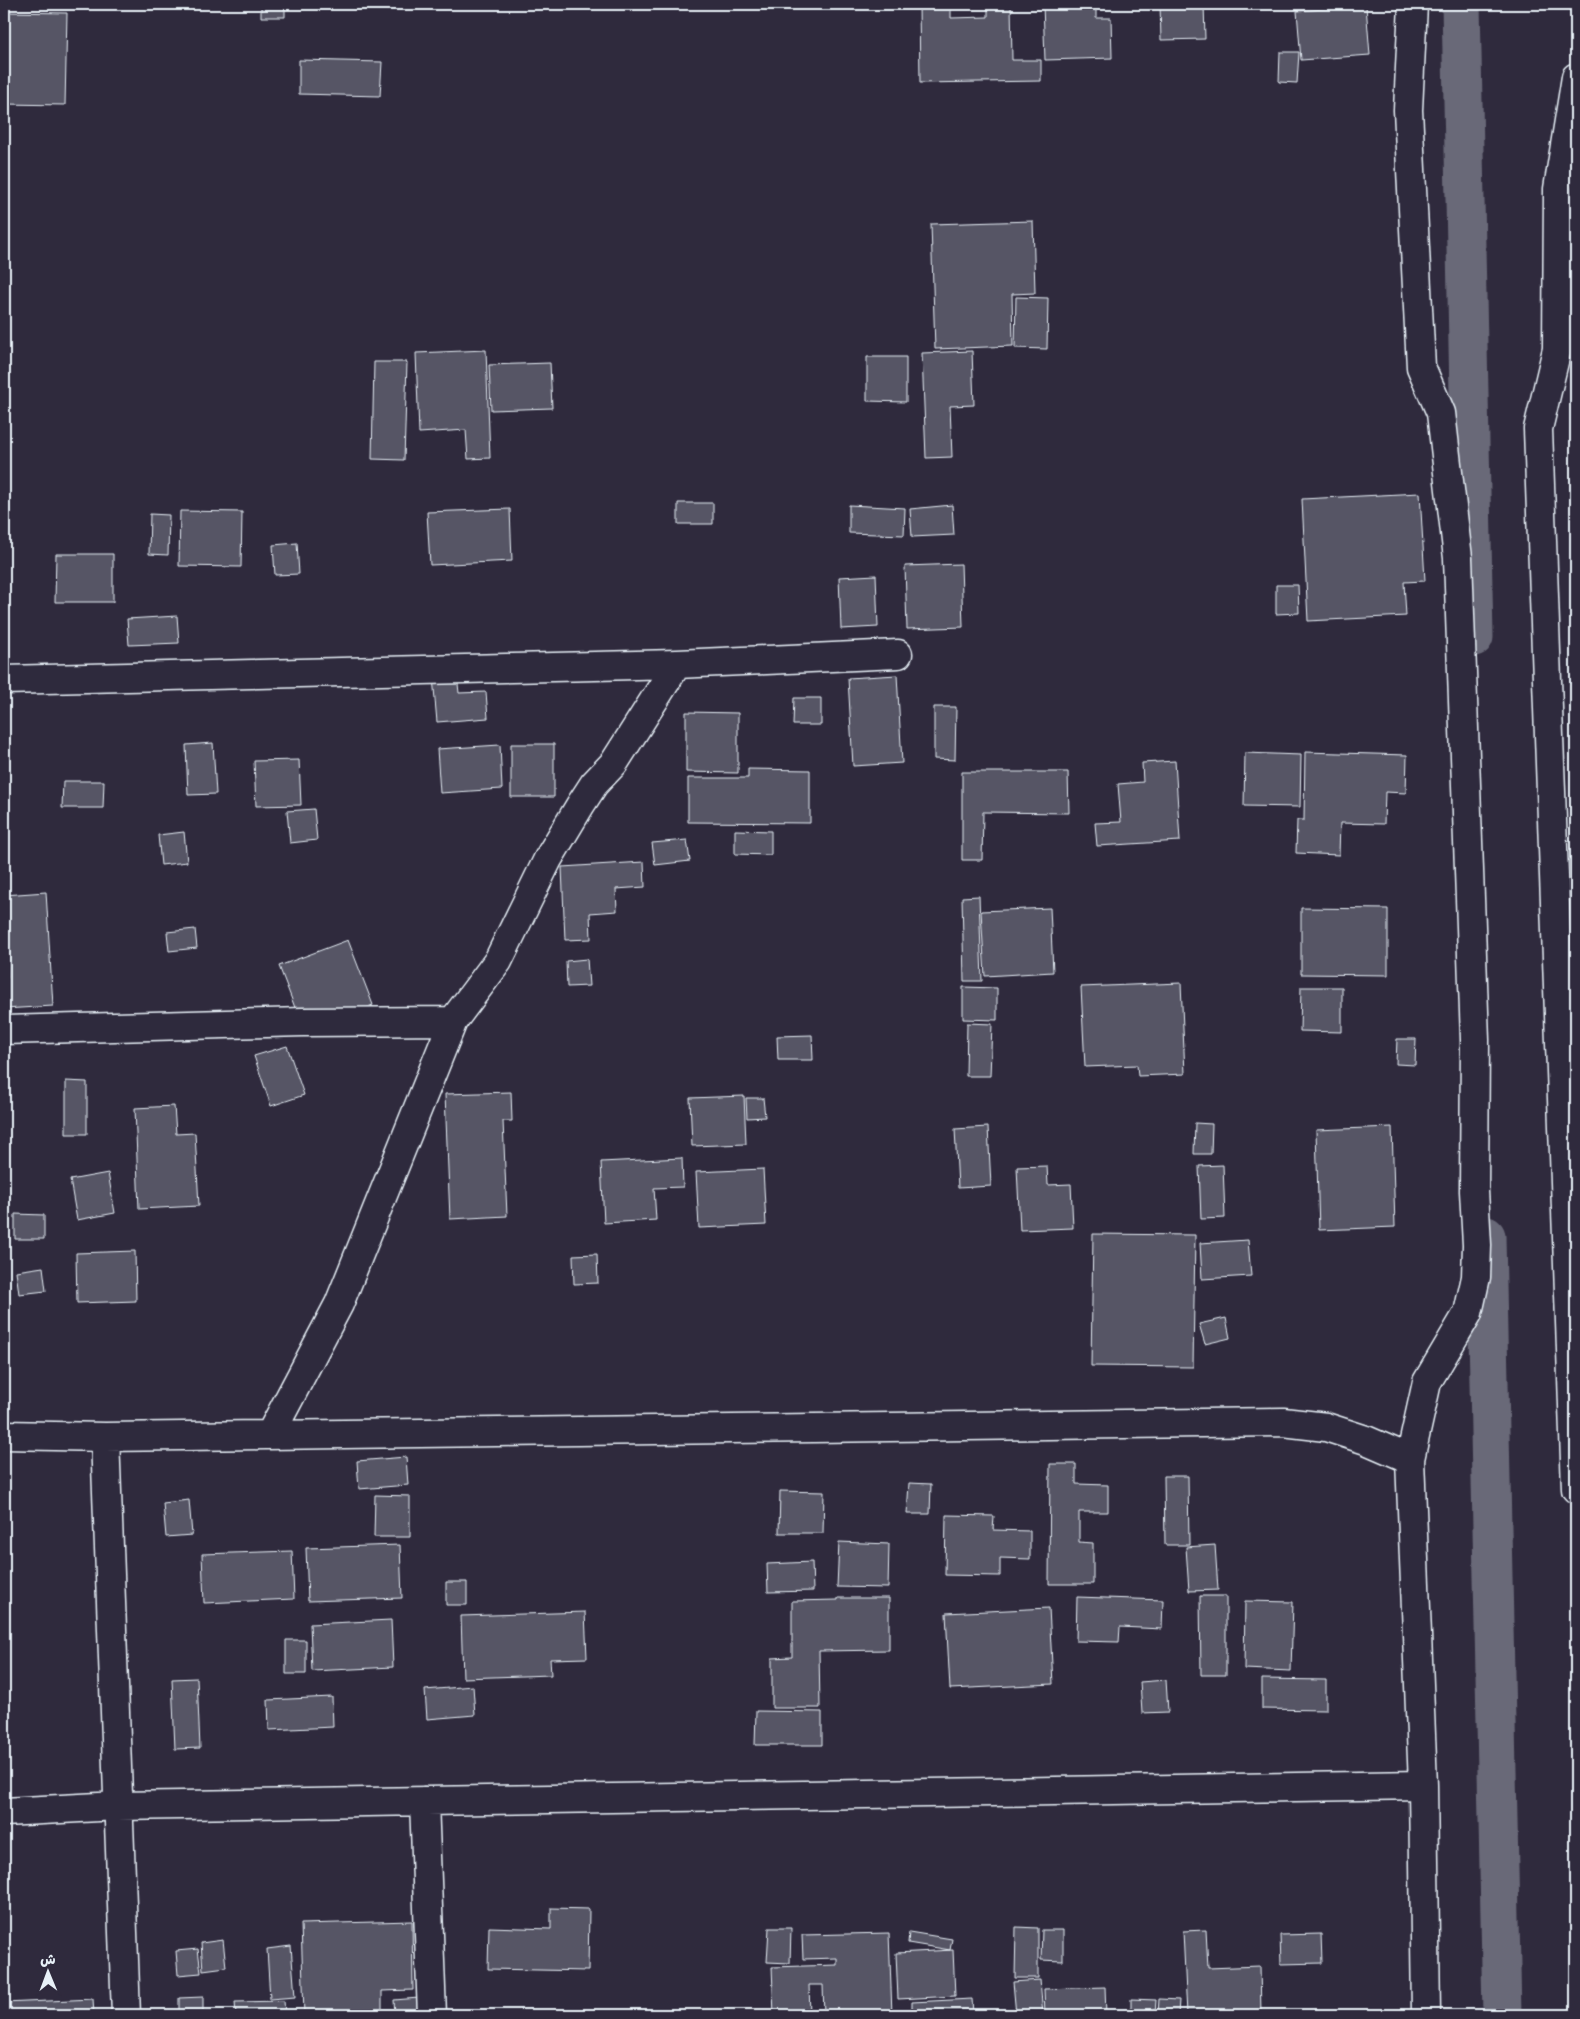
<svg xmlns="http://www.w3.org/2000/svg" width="1580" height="2019" font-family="'Gochi Hand','Playpen Sans Arabic',sans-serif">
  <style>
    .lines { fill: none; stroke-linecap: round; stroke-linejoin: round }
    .canal { stroke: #696978; stroke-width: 39 }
    .building { fill: #575565; stroke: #e8f1f8 }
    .minor-casing { stroke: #e8f1f8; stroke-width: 31 }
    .minor { stroke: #2f2a3d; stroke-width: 28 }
  </style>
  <rect width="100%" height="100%" fill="#2f2a3d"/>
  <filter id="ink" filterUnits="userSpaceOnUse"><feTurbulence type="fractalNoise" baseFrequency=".02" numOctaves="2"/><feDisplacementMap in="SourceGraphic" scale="10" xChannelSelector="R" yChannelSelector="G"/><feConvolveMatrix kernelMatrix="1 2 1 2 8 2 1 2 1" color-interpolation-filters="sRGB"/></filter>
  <g filter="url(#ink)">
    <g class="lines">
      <!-- canal -->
      <path class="canal" d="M 1461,4 L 1474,637
        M 1486,1236 L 1502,2015"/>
    </g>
    <!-- building -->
    <path class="building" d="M 261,4 L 285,4 L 285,17 L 261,17 Z
      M 919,4 L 951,4 L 951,18 L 988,17 L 988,4 L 1011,4 L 1012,60 L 1041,60 L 1041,81 L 920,83 Z
      M 1043,4 L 1096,4 L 1096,18 L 1111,18 L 1112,58 L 1045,60 Z
      M 1160,4 L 1204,4 L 1205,39 L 1161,40 Z
      M 1366,6 L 1370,55 L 1301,60 L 1297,11 Z
      M 4,12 L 67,13 L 65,105 L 4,104 Z
      M 1280,52 L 1299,52 L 1297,83 L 1279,82 Z
      M 299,60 L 382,62 L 380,96 L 299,94 Z
      M 1033,221 L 1035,293 L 1012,294 L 1013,346 L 935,349 L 931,224 Z
      M 1016,297 L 1048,298 L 1047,349 L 1015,348 Z
      M 486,350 L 490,458 L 468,459 L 466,430 L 419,433 L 416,353 Z
      M 972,351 L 974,405 L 950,406 L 952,457 L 926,458 L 922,353 Z
      M 867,357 L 906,357 L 906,402 L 867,401 Z
      M 374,362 L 407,362 L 404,460 L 372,459 Z
      M 550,363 L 552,408 L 491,410 L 489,365 Z
      M 1420,493 L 1425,581 L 1404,582 L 1406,616 L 1308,621 L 1302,499 Z
      M 678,503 L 713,503 L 713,524 L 678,524 Z
      M 849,505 L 905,508 L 904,535 L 849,533 Z
      M 952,505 L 954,535 L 912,537 L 910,509 Z
      M 510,509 L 512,561 L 430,565 L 427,512 Z
      M 180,511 L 242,512 L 241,567 L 179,566 Z
      M 150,514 L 169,515 L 168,555 L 149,554 Z
      M 297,543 L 299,574 L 275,575 L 273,545 Z
      M 56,554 L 113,554 L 113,602 L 55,602 Z
      M 961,564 L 963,627 L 907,629 L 905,566 Z
      M 876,575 L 878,627 L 841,629 L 839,577 Z
      M 1276,585 L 1298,585 L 1299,613 L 1276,614 Z
      M 177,616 L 179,643 L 129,645 L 127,619 Z
      M 457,675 L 459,693 L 486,692 L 488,718 L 437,722 L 433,677 Z
      M 897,675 L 902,763 L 853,766 L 848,678 Z
      M 794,698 L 821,698 L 821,725 L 793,725 Z
      M 934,707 L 956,707 L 955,760 L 934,759 Z
      M 686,712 L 738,713 L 738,773 L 686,772 Z
      M 213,743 L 216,794 L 188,795 L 186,745 Z
      M 511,744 L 554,744 L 554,797 L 511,797 Z
      M 500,745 L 502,789 L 440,793 L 437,749 Z
      M 1305,752 L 1407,755 L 1406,793 L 1385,792 L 1384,824 L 1340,823 L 1339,855 L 1296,853 L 1297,820 L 1304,820 Z
      M 1245,753 L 1301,755 L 1300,807 L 1244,806 Z
      M 299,760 L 301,805 L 256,806 L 254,761 Z
      M 1175,761 L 1180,841 L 1097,846 L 1095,823 L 1121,822 L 1118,784 L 1143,782 L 1142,763 Z
      M 748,769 L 810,770 L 810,823 L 688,822 L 688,778 L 748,778 Z
      M 962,772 L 1068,772 L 1069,813 L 983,812 L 982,860 L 962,860 Z
      M 63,781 L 104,781 L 103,808 L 62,808 Z
      M 314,809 L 317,840 L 290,843 L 287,811 Z
      M 735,830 L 771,831 L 771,855 L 735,854 Z
      M 184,832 L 187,862 L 161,865 L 158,835 Z
      M 687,840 L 690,861 L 655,865 L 652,843 Z
      M 644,862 L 645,887 L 616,889 L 617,911 L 590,913 L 591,939 L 565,940 L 562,867 Z
      M 46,892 L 53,1006 L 4,1009 L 4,979 L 7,978 L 4,895 Z
      M 979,896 L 982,981 L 964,981 L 962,897 Z
      M 1050,908 L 1053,972 L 985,976 L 981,911 Z
      M 1301,908 L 1388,909 L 1388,975 L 1301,974 Z
      M 195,929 L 197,948 L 169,951 L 167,932 Z
      M 348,940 L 373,1005 L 304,1031 L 279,966 Z
      M 587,959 L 589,986 L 567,987 L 566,961 Z
      M 1181,983 L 1185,1074 L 1138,1076 L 1137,1065 L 1085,1067 L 1081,987 Z
      M 963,987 L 997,988 L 997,1020 L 963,1019 Z
      M 1301,987 L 1342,987 L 1342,1032 L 1300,1031 Z
      M 967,1023 L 992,1024 L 990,1076 L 966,1076 Z
      M 812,1035 L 813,1060 L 778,1060 L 777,1036 Z
      M 1397,1039 L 1416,1039 L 1415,1065 L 1396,1064 Z
      M 287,1046 L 304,1095 L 271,1106 L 254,1056 Z
      M 66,1081 L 87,1082 L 87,1134 L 66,1134 Z
      M 511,1092 L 512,1121 L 503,1121 L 507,1216 L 450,1219 L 445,1094 Z
      M 744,1096 L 746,1144 L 692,1146 L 690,1098 Z
      M 746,1098 L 763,1098 L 765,1117 L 747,1118 Z
      M 174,1106 L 176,1134 L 195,1133 L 199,1206 L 139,1209 L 135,1108 Z
      M 1195,1123 L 1212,1124 L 1211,1154 L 1194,1154 Z
      M 988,1127 L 991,1186 L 958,1188 L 955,1129 Z
      M 1392,1127 L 1395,1227 L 1319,1230 L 1316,1130 Z
      M 682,1158 L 683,1187 L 654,1188 L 656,1220 L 604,1223 L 601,1162 Z
      M 1223,1165 L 1225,1218 L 1201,1219 L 1199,1166 Z
      M 1047,1166 L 1048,1185 L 1071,1184 L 1073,1228 L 1020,1230 L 1017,1167 Z
      M 763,1169 L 766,1225 L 699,1228 L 696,1172 Z
      M 108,1173 L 115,1213 L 77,1220 L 70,1180 Z
      M 15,1214 L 44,1215 L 44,1239 L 15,1239 Z
      M 1093,1234 L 1195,1235 L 1193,1367 L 1091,1366 Z
      M 1248,1240 L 1251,1276 L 1202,1279 L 1200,1243 Z
      M 135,1251 L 136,1301 L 77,1303 L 76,1253 Z
      M 597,1254 L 598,1283 L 574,1284 L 573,1255 Z
      M 43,1267 L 46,1291 L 19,1294 L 16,1271 Z
      M 1226,1318 L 1230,1338 L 1205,1344 L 1199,1324 Z
      M 406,1457 L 408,1485 L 359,1489 L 357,1461 Z
      M 1050,1464 L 1076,1464 L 1076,1484 L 1108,1485 L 1108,1512 L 1079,1512 L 1079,1542 L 1093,1543 L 1093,1584 L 1049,1584 Z
      M 1164,1476 L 1188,1476 L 1189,1545 L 1165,1545 Z
      M 909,1483 L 931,1484 L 930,1514 L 907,1514 Z
      M 780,1491 L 824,1492 L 823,1533 L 779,1533 Z
      M 375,1495 L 410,1496 L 410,1537 L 374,1537 Z
      M 189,1500 L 192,1535 L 166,1537 L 163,1503 Z
      M 946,1515 L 994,1516 L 993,1530 L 1030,1531 L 1030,1559 L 1000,1558 L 1000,1576 L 945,1575 Z
      M 839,1542 L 889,1544 L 888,1588 L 837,1587 Z
      M 400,1545 L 402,1598 L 308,1601 L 306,1548 Z
      M 1215,1545 L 1218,1590 L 1189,1591 L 1186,1547 Z
      M 292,1551 L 294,1599 L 204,1603 L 202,1554 Z
      M 812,1562 L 813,1591 L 768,1592 L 767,1564 Z
      M 446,1582 L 467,1582 L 467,1605 L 446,1605 Z
      M 1200,1596 L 1226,1596 L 1226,1675 L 1201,1675 Z
      M 1077,1597 L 1163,1600 L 1162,1629 L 1120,1627 L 1119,1642 L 1076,1641 Z
      M 838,1598 L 889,1598 L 889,1650 L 819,1651 L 820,1708 L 772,1708 L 772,1658 L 792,1657 L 792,1601 L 838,1600 Z
      M 1245,1601 L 1293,1602 L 1291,1671 L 1244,1669 Z
      M 1049,1608 L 1053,1684 L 950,1689 L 946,1613 Z
      M 585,1612 L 587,1658 L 550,1659 L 551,1675 L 463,1678 L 461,1616 Z
      M 391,1620 L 393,1667 L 312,1671 L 310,1624 Z
      M 286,1640 L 306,1640 L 306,1674 L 286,1674 Z
      M 197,1678 L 200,1748 L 175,1749 L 172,1679 Z
      M 1262,1679 L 1326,1680 L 1326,1710 L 1262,1709 Z
      M 1166,1680 L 1168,1712 L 1142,1713 L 1140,1682 Z
      M 473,1686 L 475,1715 L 427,1719 L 425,1690 Z
      M 332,1697 L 333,1727 L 269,1730 L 268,1700 Z
      M 756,1711 L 822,1712 L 822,1745 L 755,1745 Z
      M 551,1908 L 589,1909 L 588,1971 L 488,1969 L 489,1927 L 551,1929 Z
      M 412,1921 L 413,1990 L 382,1991 L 382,2015 L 304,2015 L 301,1924 Z
      M 1016,1927 L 1038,1928 L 1038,1978 L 1015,1978 Z
      M 769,1928 L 791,1928 L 790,1963 L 767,1962 Z
      M 1042,1930 L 1063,1930 L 1063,1961 L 1041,1960 Z
      M 1206,1930 L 1208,1968 L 1260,1966 L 1261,2015 L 1187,2015 L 1183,1931 Z
      M 909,1932 L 952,1939 L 950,1950 L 908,1943 Z
      M 889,1933 L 892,2015 L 824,2015 L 823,1985 L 809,1985 L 810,2015 L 774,2015 L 772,1967 L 837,1965 L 837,1958 L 803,1959 L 802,1935 Z
      M 1321,1934 L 1322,1963 L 1281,1964 L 1280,1935 Z
      M 223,1940 L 226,1967 L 203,1970 L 201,1943 Z
      M 291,1946 L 295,1997 L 270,1999 L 267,1949 Z
      M 198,1949 L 201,1973 L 178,1975 L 176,1951 Z
      M 953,1950 L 955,1996 L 898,1999 L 896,1953 Z
      M 1040,1980 L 1043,2015 L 1016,2015 L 1013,1982 Z
      M 1105,1987 L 1106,2015 L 1045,2015 L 1044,1989 Z
      M 203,1997 L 203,2015 L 179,2015 L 179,1998 Z
      M 419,1998 L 420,2015 L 395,2015 L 394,2000 Z
      M 93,1999 L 94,2015 L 4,2015 L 4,2003 Z
      M 972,1999 L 973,2015 L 912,2015 L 912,2002 Z
      M 1131,1999 L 1156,2000 L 1155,2015 L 1131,2015 Z
      M 1159,1999 L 1179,2000 L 1178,2015 L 1158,2015 Z
      M 284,2001 L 285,2015 L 236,2015 L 235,2002 Z"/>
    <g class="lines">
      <defs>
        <path id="minor" d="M 1413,4 L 1408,110 L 1421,367 L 1441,413 L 1458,558 L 1475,1040 L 1474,1191 L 1477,1245 L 1476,1277 L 1468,1313 L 1427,1382 L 1410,1459 L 1423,1785 L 1426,2015
          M 1576,77 L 1558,189 L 1557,349 L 1538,429 L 1576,1489
          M 4,680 L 677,664 L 898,654
          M 4,1030 L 303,1022 L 453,1021
          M 271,1433 L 339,1304 L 453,1021 L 498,961 L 548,859 L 581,804 L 594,784 L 614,763 L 677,664
          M 4,1435 L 105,1437 L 1283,1422 L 1326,1427 L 1366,1440 L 1410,1459
          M 105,1437 L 126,2015
          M 424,1801 L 432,2015
          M 4,1812 L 118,1806 L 1423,1785"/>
      </defs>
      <!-- minor casing -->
      <use href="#minor" class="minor-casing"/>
      <!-- minor -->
      <use href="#minor" class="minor"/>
    </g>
  </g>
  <!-- margin -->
  <rect width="1580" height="2019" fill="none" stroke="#2f2a3d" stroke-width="20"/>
  <rect x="10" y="10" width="1560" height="1999" fill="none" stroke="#e8f1f8" stroke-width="2" filter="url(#ink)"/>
  <!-- north arrow -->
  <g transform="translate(48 1972) rotate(359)" stroke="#2f2a3d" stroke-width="4" paint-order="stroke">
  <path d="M0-4L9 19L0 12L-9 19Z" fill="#e8f1f8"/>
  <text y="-8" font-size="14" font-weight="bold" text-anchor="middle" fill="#e8f1f8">ش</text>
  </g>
</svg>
